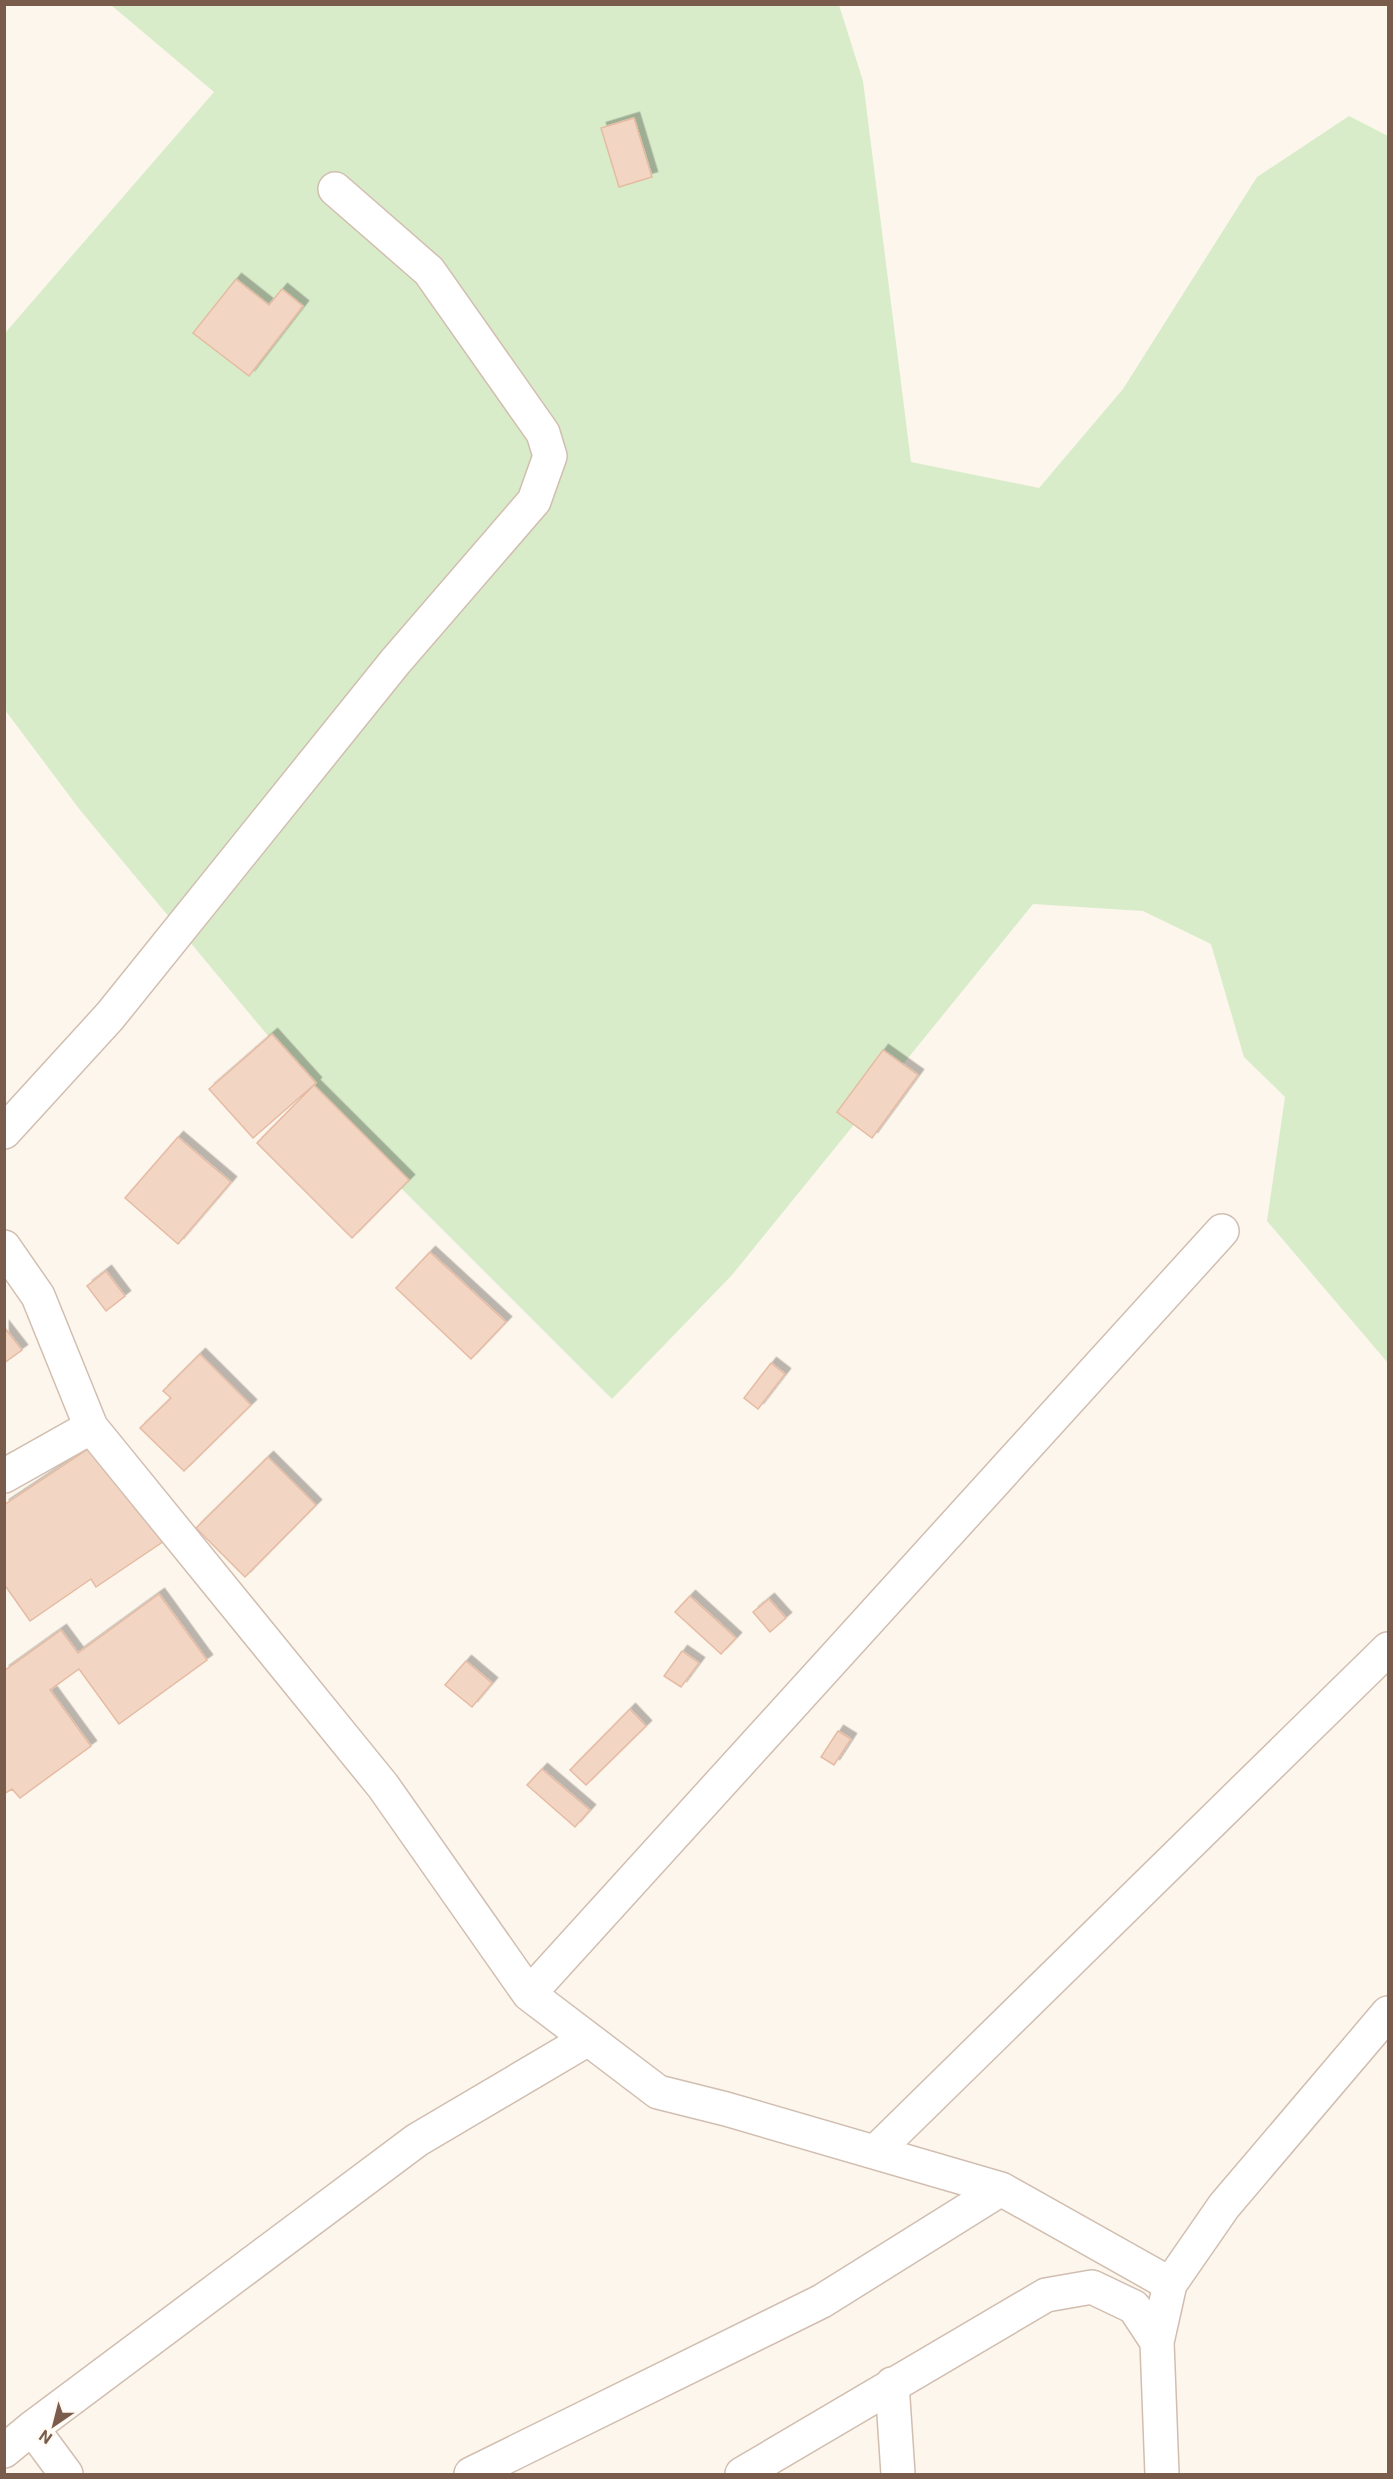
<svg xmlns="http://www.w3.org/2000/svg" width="1393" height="2479" font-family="Roboto,sans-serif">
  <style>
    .green { fill: #d8ecc9 }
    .building { fill: #f3d5c3; stroke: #e6bba3; stroke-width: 1.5; filter: url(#shadow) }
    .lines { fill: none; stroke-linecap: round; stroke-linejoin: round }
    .minor-casing { stroke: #d1beb0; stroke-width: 36 }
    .minor { stroke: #fff; stroke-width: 33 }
  </style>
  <defs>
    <filter id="shadow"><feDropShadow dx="5.5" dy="-5.5" stdDeviation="0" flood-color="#0004"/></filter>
  </defs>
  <rect width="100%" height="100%" fill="#fdf6ec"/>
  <!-- green -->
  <path class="green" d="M 111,5 L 839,5 L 863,81 L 911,462 L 1039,488 L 1123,389 L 1257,177 L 1349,116 L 1388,136 L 1388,1363 L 1267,1221 L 1285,1097 L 1244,1057 L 1211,944 L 1143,911 L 1033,904 L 732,1275 L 612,1399 L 363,1150 L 80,810 L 5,710 L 5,333 L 214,92 Z"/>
  <!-- building -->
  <path class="building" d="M 634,118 L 652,177 L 619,187 L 601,128 Z
    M 236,279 L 269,305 L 282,289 L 303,306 L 249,376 L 193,333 Z
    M 272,1034 L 316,1083 L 253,1138 L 209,1089 Z
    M 883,1050 L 918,1075 L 872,1138 L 837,1112 Z
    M 314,1085 L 409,1180 L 352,1238 L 257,1143 Z
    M 178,1137 L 231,1182 L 178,1244 L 125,1198 Z
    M 430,1252 L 506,1322 L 471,1359 L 396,1288 Z
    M 106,1271 L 125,1296 L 106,1311 L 87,1286 Z
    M 4,1327 L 22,1350 L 4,1363 Z
    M 200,1354 L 251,1405 L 184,1471 L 140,1428 L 171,1398 L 163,1391 Z
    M 771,1363 L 785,1374 L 758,1409 L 744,1398 Z
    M 97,1443 L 164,1541 L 96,1587 L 91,1579 L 30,1621 L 4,1584 L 4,1505 Z
    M 268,1457 L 316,1505 L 245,1577 L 196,1528 Z
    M 159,1594 L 207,1660 L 119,1724 L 79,1669 L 50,1690 L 91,1746 L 20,1798 L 12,1789 L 4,1794 L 4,1671 L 61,1630 L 78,1653 Z
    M 690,1596 L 736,1638 L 721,1654 L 675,1612 Z
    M 769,1599 L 786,1618 L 770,1632 L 753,1612 Z
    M 682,1651 L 699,1663 L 681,1687 L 664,1676 Z
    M 466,1661 L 492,1683 L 472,1707 L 445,1685 Z
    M 630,1709 L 646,1726 L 586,1785 L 570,1770 Z
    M 838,1731 L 851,1739 L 834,1765 L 821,1757 Z
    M 542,1769 L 590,1810 L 575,1827 L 527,1785 Z"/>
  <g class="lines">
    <defs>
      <path id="minor" d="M 4,1132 L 110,1016 L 395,662 L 534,501 L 550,456 L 543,433 L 429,271 L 335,189
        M 4,1247 L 38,1296 L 91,1427 L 383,1786 L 529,1994 L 658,2092 L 726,2109 L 1001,2189 L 1170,2284
        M 4,1476 L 91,1427
        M 529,1994 L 1222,1231
        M 875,2152 L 1388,1649
        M 892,2384 L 898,2474
        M 32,2428 L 66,2474
        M 4,2451 L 32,2428 L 417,2140 L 588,2039
        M 471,2474 L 822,2301 L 1001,2189
        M 742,2474 L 1046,2295 L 1092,2287 L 1134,2307 L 1157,2342
        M 1162,2474 L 1157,2342 L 1170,2284 L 1224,2206 L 1388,2013"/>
    </defs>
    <!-- minor casing -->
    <use href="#minor" class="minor-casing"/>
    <!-- minor -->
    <use href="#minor" class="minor"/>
  </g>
  <!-- border -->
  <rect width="1393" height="2479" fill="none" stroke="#7a5c4d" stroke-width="12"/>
  <!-- north arrow -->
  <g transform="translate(54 2425) rotate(215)" stroke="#fffaf3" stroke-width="4.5" paint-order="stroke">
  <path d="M0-4.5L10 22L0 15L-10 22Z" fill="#7a5c4d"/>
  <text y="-9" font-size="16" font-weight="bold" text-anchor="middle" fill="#7a5c4d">N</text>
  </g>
</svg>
